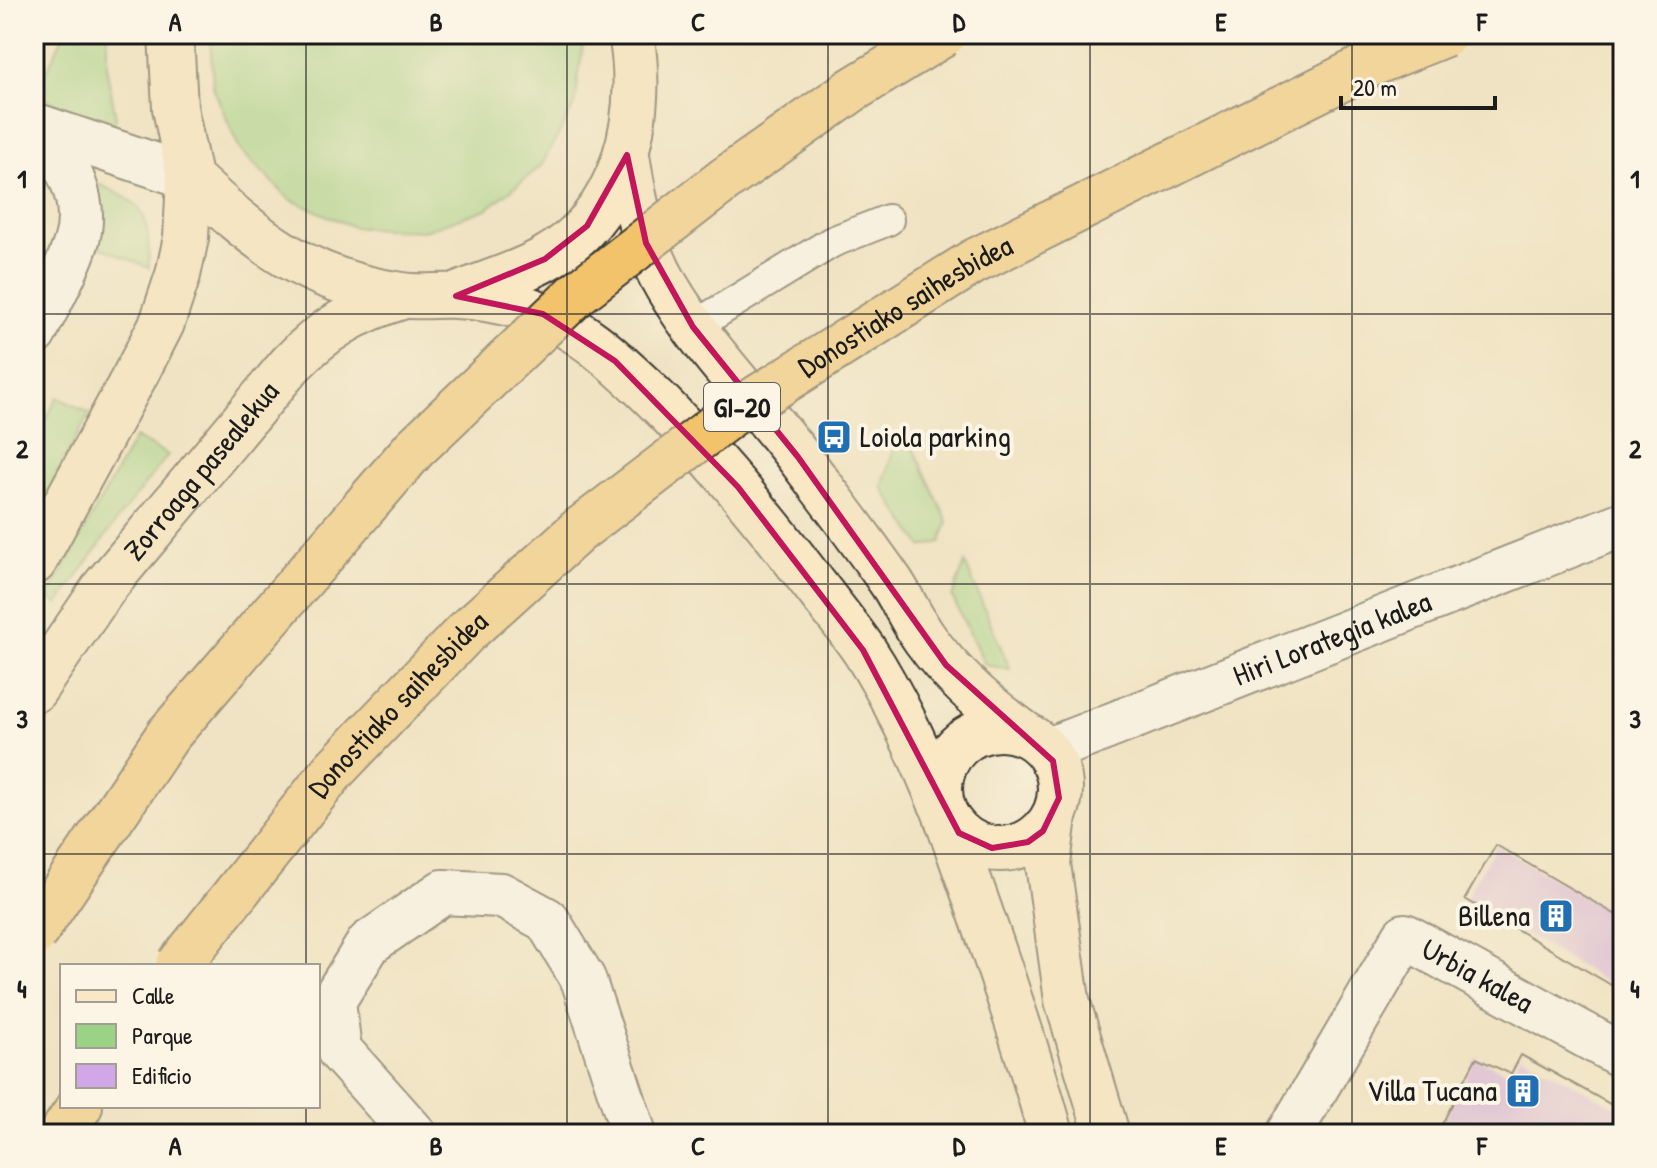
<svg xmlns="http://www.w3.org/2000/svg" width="1657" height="1168" font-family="'Patrick Hand',sans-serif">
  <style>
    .green { fill: #9ad386; stroke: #5b7851; stroke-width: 2 }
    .building { fill: #d1a7e8 }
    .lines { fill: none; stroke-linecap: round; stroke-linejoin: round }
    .service-casing { stroke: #3c3a35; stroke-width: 34 }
    .minor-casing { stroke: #3c3a35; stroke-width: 48 }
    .secondary-casing { stroke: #3c3a35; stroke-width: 48 }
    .motorway-casing { stroke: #3c3a35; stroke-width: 48 }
    .service { stroke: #fff; stroke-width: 30 }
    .minor { stroke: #fff; stroke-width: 44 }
    .secondary { stroke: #fae7c3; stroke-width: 44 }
    .motorway { stroke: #f2c36a; stroke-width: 44 }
    .motorway-bridge-casing { stroke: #3c3a35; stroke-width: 48; stroke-linecap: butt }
    .motorway-bridge { stroke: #f2c36a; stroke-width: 44 }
    .marked { fill: none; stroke: #c2185b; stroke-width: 6; stroke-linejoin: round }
    .grid { fill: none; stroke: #1c1c1c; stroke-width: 2; stroke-opacity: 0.55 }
    .labels { text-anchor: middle; stroke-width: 8; stroke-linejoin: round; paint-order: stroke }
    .shield { fill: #fcf5e5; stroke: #5f5d58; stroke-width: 2 }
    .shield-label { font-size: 28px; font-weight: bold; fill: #1c1c1c }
    .street-label { font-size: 30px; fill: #1c1c1c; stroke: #fcf5e5 }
    .poi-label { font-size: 30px; fill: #1c1c1c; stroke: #fcf5e5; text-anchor: end }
    .neatline { fill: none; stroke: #1c1c1c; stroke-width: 3 }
    .grid-label { font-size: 26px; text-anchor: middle; font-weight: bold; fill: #1c1c1c }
  </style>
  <rect width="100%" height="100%" fill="#fcf5e5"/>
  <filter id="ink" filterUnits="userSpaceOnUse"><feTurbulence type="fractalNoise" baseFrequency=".0125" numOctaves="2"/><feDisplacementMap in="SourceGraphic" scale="16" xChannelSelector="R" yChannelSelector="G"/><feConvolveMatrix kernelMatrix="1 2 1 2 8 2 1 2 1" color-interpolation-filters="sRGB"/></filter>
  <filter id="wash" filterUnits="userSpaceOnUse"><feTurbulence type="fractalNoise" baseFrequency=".006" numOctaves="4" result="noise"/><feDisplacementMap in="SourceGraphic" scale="32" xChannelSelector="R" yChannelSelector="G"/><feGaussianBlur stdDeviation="1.8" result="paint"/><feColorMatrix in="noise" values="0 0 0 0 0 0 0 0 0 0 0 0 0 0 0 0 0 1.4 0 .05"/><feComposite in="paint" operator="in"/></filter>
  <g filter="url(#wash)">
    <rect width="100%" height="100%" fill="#f0e3c3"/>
    <!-- green -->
    <path class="green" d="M 64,34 L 107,34 L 107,71 L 116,118 L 113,125 L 102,126 L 36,94 Z
      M 210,34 L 584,34 L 584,37 L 575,105 L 541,166 L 487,209 L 422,231 L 353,227 L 289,199 L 240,150 L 213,87 Z
      M 90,180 C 145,206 149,205 149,268 L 96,245 Z
      M 57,397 L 90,413 L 34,517 L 34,445 Z
      M 907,435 L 948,522 L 941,542 L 922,547 L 882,487 L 897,438 Z
      M 135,437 L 168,455 L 117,520 L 58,604 L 48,597 Z
      M 965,563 L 1010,669 L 985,665 L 952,597 Z"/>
    <g id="blocks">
      <!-- building -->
      <path class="building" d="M 1496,845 L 1623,919 L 1623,992 L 1465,899 Z
        M 1521,1055 L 1623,1111 L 1623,1134 L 1437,1134 L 1476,1058 L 1511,1074 Z"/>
    </g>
  </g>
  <g filter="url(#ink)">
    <use href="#blocks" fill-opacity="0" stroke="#3c3a35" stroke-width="2"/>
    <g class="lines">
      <defs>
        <path id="service" d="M 693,327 L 832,242 L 888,220"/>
        <g id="minor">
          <path d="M 34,125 L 189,177"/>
          <path d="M 34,127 C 65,154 90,200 76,243 C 67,272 47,305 34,333"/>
          <path id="s1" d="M 1053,761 L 1054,748 L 1623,524"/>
          <path d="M 414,1134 L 339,1050 L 333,1001 L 369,943 L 443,892 L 501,895 L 547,920 L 583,979 L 634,1134"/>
          <path id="s2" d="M 1289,1134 L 1405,936 L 1623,1056"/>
        </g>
        <g id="secondary">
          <path d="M 627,155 C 634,202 643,246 667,287 C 704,350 757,402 801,460 C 831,500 862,540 891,582 C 903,600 912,621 925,639 C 952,677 987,707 1025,734"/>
          <path d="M 189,177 C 257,240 306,282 402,295 C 419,298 438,295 456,296 C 485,297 512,303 539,313 C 579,327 612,358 642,386 C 705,446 760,513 813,583 C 830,605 848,627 864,650 C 895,698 918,749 940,802"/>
          <path d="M 458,295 C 486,283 517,274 543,260 C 624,216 646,118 631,34"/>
          <path d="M 34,562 L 139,368 L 162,323 L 178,275 L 186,238 L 189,177 L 175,108 L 171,34"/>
          <path id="s3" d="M 34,690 L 106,585 L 290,365 C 325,328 356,311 404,296"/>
          <circle cx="1000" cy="789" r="60"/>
          <path d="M 1054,816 L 1048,864 L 1067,1000 L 1107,1134"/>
          <path d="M 947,819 C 985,923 1021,1027 1051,1134"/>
        </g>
        <path id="motorway" d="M 61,1134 L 80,1106"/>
      </defs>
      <!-- service casing -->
      <use href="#service" class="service-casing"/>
      <!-- minor casing -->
      <use href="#minor" class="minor-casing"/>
      <!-- secondary casing -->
      <use href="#secondary" class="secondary-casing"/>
      <!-- motorway casing -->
      <use href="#motorway" class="motorway-casing"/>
      <!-- service -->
      <use href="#service" class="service"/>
      <!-- minor -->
      <use href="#minor" class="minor"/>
      <!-- secondary -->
      <use href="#secondary" class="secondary"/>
      <!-- motorway -->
      <use href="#motorway" class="motorway"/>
      <defs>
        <g id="motorway-bridge">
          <path d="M 34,934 L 168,735 L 414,449 L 579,292 L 727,178 L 852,90 L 944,34"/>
          <path id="s4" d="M 178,966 L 333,771 L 465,633 L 579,530 L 730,415 L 973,262 L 1371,64 L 1445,34"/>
        </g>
      </defs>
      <!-- motorway-bridge casing -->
      <use href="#motorway-bridge" class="motorway-bridge-casing"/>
      <!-- motorway-bridge -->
      <use href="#motorway-bridge" class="motorway-bridge"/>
    </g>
  </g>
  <!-- marked area -->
  <path d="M0 0H1657V1168H0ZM 627,155 L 646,243 L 693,327 L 798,457 L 946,665 L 1053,761 L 1059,798 L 1043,831 L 1028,842 L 992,848 L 959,833 L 863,650 L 738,487 L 615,361 L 543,314 L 456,296 L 545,259 L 587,226 Z" fill="#f0e3c3" fill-opacity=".55" fill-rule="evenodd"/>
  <path class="marked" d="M 627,155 L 646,243 L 693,327 L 798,457 L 946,665 L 1053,761 L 1059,798 L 1043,831 L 1028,842 L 992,848 L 959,833 L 863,650 L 738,487 L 615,361 L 543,314 L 456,296 L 545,259 L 587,226 Z"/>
  <!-- grid -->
  <path class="grid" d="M 306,34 L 306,966M 567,34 L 567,1134M 828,34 L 828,1134M 1090,34 L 1090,1134M 1352,34 L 1352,1134M 34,314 L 1623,314M 34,584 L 1623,584M 34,854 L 1623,854M 306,1106 L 306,1134"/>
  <!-- icons -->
  <defs>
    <symbol id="bus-square" viewBox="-11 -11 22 22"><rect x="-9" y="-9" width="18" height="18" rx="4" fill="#1f6fb2" stroke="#fcf5e5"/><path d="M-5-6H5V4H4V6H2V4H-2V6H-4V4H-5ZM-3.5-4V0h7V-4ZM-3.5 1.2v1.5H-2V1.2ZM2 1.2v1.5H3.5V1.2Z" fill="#fff"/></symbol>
    <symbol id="building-square" viewBox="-11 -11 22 22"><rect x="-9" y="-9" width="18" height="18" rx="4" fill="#1f6fb2" stroke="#fcf5e5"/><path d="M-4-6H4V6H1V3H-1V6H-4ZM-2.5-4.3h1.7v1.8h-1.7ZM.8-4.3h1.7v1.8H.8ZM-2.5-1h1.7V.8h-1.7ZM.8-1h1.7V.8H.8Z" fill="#fff"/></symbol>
  </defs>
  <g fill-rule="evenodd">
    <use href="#bus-square" x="814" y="417" width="40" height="40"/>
    <use href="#building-square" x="1536" y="896" width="40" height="40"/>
    <use href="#building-square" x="1503" y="1071" width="40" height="40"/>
  </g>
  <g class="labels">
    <!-- shield labels -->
    <rect class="shield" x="704" y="383" width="76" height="48" rx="6"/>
    <g class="shield-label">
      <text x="742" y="417">GI-20</text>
    </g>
    <!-- street labels -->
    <g class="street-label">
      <text dy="10" stroke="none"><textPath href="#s4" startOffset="990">Donostiako saihesbidea</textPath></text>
      <text dy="10" stroke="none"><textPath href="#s3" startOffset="276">Zorroaga pasealekua</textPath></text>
      <text dy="10" stroke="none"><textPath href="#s1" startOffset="312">Hiri Lorategia kalea</textPath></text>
      <text dy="10" stroke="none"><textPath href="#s4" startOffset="342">Donostiako saihesbidea</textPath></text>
      <text dy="10" stroke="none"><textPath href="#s2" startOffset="312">Urbia kalea</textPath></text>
    </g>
    <!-- poi labels -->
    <g class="poi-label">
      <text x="860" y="447" text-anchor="start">Loiola parking</text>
      <text x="1530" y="926">Billena</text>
      <text x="1497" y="1101">Villa Tucana</text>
    </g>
  </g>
  <!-- margin -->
  <rect width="1657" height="1168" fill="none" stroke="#fcf5e5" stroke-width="88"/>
  <!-- legend -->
  <rect x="60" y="964" width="260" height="144" fill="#fcf5e5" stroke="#a29e95" stroke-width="2"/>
  <rect x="76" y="990" width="40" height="12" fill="#fae7c3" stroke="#a29e95" stroke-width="2"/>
  <text x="132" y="1004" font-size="24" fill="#1c1c1c">Calle</text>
  <rect x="76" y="1024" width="40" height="24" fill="#9ad386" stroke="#a29e95" stroke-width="2"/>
  <text x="132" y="1044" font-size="24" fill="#1c1c1c">Parque</text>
  <rect x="76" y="1064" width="40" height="24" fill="#d1a7e8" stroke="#a29e95" stroke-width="2"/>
  <text x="132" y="1084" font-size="24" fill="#1c1c1c">Edificio</text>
  <!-- scale -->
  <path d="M1341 96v12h154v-12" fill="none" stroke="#1c1c1c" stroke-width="4"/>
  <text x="1353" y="96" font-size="24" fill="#1c1c1c" stroke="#fcf5e5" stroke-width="6" paint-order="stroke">20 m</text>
  <rect x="44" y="44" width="1569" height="1080" class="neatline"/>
  <g class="grid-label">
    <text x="175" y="31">A</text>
    <text x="436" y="31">B</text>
    <text x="698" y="31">C</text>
    <text x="959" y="31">D</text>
    <text x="1221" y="31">E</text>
    <text x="1482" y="31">F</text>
    <text x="22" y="188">1</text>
    <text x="1635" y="188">1</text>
    <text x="22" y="458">2</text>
    <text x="1635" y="458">2</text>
    <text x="22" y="728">3</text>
    <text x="1635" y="728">3</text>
    <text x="22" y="998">4</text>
    <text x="1635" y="998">4</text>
    <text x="175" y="1155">A</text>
    <text x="436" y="1155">B</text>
    <text x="698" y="1155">C</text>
    <text x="959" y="1155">D</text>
    <text x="1221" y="1155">E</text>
    <text x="1482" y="1155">F</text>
  </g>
</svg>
